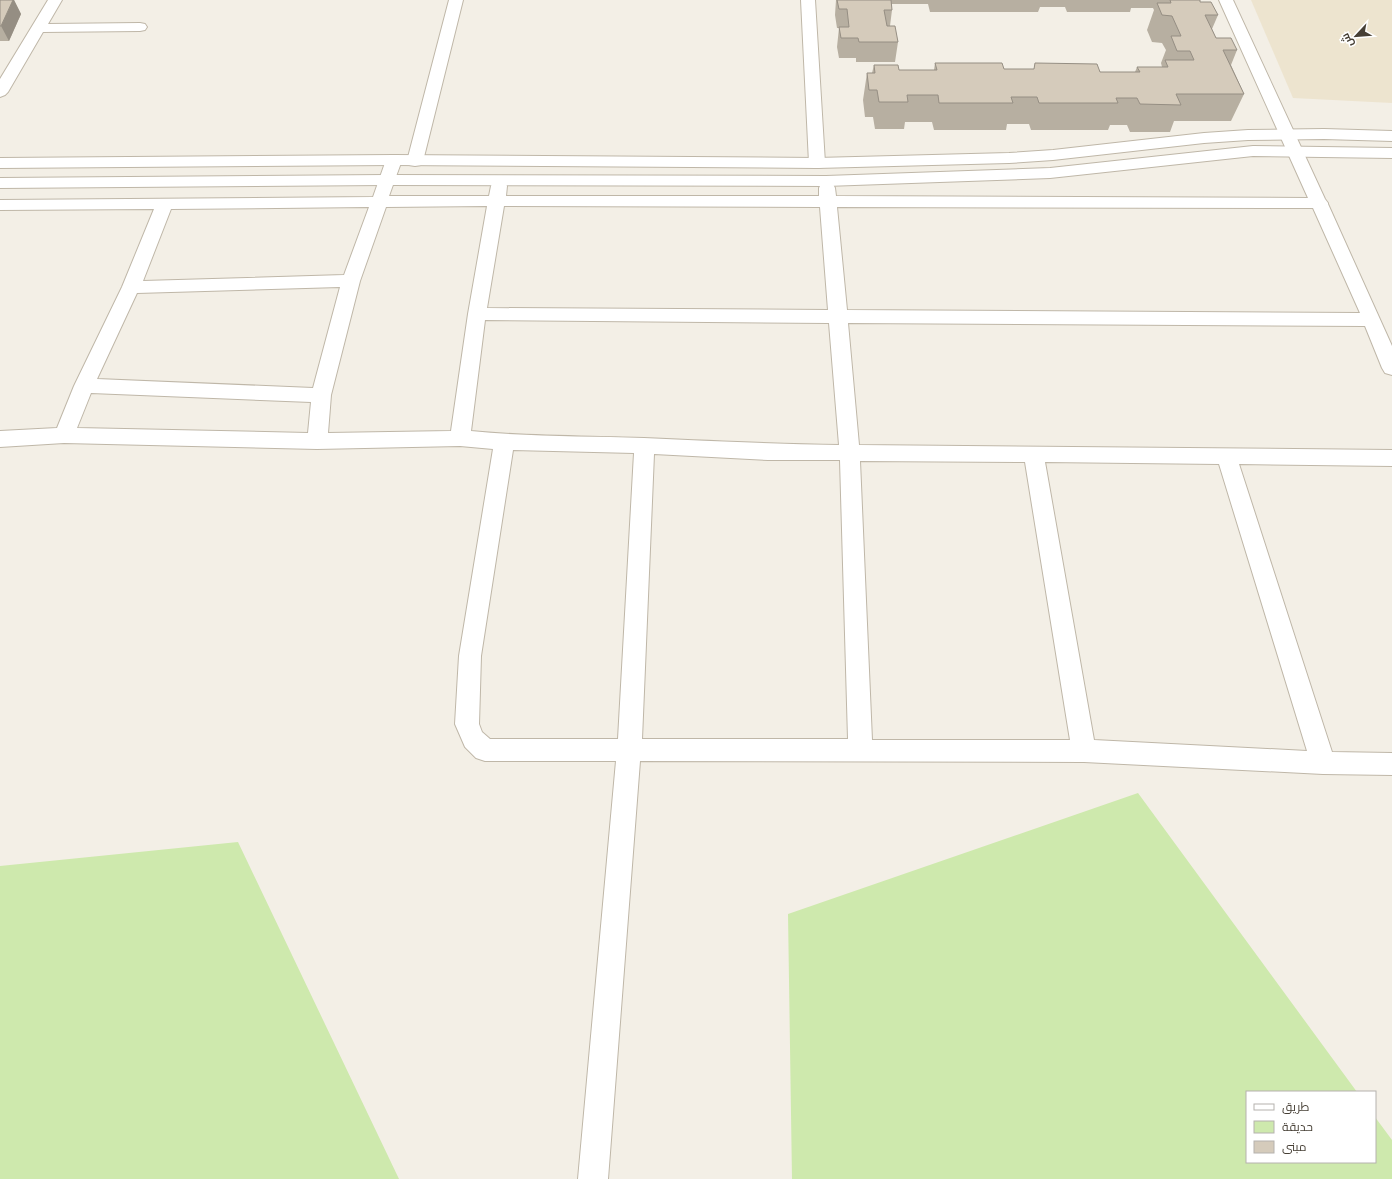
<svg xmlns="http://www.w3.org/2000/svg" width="1392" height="1179" font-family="Barlow,Cairo,sans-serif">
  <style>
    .education { fill: #ede4cf }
    .green { fill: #cee9ad }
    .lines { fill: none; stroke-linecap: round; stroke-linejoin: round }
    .minor-casing { stroke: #bfb7a8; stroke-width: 2 }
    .tertiary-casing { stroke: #bfb7a8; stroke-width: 2 }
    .minor { fill: #fff; fill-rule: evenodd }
    .tertiary { fill: #fff; fill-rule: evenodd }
    .wall { fill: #b7afa1 }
    .shaded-wall { fill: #958e83 }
    .building { fill: #d5cbbb; stroke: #958e83 }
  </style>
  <rect width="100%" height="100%" fill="#f3efe6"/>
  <!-- education -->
  <path class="education" d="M 1251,0 L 1392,0 L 1392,103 L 1293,98 Z"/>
  <!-- green -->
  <path class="green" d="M 1138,793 L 1357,1092 L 1247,1092 L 1247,1162 L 1375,1162 L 1375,1117 L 1392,1140 L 1392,1179 L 792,1179 L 788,914 Z
    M 238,842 L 399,1179 L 0,1179 L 0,866 Z"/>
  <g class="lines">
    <defs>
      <path id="minor" d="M 48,0 L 62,0 L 48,24 L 140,23 L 145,24 L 147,27 L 145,30 L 140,31 L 43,32 L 8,92 L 5,95 L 0,97 L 0,79 Z
        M 449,0 L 463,0 L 423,161 L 421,165 L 415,166 L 409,165 L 407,161 Z
        M 801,0 L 815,0 L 825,163 L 823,167 L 817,168 L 811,167 L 809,163 Z
        M 1219,0 L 1233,0 L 1325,199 L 1328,203 L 1328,204 L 1392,346 L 1392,375 L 1385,373 L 1382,368 L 1365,326 L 848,323 L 859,445 L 1392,450 L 1392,466 L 1239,464 L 1332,752 L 1392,753 L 1392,775 L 1323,774 L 1084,762 L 640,761 L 608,1179 L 578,1179 L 616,761 L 485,761 L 476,758 L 465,747 L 455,724 L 459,656 L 493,449 L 460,446 L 317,449 L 64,443 L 0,447 L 0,431 L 57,428 L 74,386 L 122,287 L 154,209 L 0,210 L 0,200 L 373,197 L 386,160 L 388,156 L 394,155 L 400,156 L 402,160 L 389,196 L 489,196 L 491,186 L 493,182 L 499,181 L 505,182 L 507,186 L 506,196 L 819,196 L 819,188 L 821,184 L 827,183 L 833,184 L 835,188 L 836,196 L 1308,198 ZM 487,206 L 468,314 L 451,431 L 328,433 L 331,395 L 360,281 L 386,207 ZM 504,206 L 820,207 L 828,310 L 487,308 ZM 369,207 L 344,275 L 143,281 L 171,209 ZM 837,207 L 1313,208 L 1360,313 L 847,310 ZM 340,287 L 313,388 L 97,379 L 137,293 ZM 485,320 L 829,323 L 839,445 C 774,444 709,441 644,438 C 587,436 529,437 471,431 ZM 91,393 L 311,402 L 308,433 L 77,428 ZM 513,450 L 634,453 L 618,739 L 490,739 L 482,732 L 479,724 L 481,656 ZM 654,454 L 768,460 L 840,460 L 848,739 L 642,739 ZM 860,461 L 1025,462 L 1070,740 L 872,740 ZM 1045,462 L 1219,464 L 1307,751 L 1094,740 Z"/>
      <path id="tertiary" d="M 1324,129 L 1392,131 L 1392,141 L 1324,139 L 1248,140 L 1204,143 L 1053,160 L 1009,163 L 817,168 L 394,165 L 0,168 L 0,158 L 394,155 L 817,158 L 1009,153 L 1053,150 L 1204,133 L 1248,130 Z
        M 1253,146 L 1392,148 L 1392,158 L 1253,156 L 1050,178 L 826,186 L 386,185 L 0,188 L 0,178 L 386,175 L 826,176 L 1050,168 Z"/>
    </defs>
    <!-- minor casing -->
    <use href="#minor" class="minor-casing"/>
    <!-- tertiary casing -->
    <use href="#tertiary" class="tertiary-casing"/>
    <!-- minor -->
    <use href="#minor" class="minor"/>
    <!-- tertiary -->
    <use href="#tertiary" class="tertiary"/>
  </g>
  <!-- wall -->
  <path class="wall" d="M 0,0 L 14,0 L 21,14 L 9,41 L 0,41 Z
    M 836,0 L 1200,0 L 1200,2 L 1218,15 L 1212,29 L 1216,38 L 1237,50 L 1231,65 L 1244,94 L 1231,121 L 1174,121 L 1170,132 L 1130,132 L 1127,125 L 1110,125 L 1108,130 L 1031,130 L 1029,124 L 1007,124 L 1006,130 L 934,130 L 932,122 L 905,122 L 904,129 L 875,129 L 873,117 L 865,117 L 863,100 L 867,73 L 872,73 L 874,65 L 899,70 L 934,70 L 935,63 L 1004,69 L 1034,69 L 1035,63 L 1100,72 L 1135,72 L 1137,67 L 1162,67 L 1161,63 L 1166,50 L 1162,43 L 1152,42 L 1147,30 L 1154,10 L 1153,8 L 1131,8 L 1130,12 L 1067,12 L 1065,7 L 1040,7 L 1038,12 L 930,12 L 928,4 L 891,4 L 892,10 L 890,26 L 898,42 L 895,62 L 856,62 L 856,58 L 839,58 L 837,47 L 839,28 L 837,28 L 835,15 Z"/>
  <!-- shaded-wall -->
  <path class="shaded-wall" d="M 13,0 L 14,0 L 21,14 L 9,41 L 1,26 Z"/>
  <!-- building -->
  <path class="building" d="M 0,0 L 13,0 L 1,26 L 0,26 Z
    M 837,0 L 891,0 L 892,10 L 884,10 L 887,26 L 895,26 L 898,42 L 859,42 L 858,38 L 841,38 L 839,27 L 849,27 L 847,9 L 839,9 Z
    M 1170,0 L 1200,0 L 1200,2 L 1211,2 L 1218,15 L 1205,15 L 1216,38 L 1231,38 L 1237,50 L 1223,50 L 1244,94 L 1176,94 L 1181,105 L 1140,104 L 1137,98 L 1116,98 L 1118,103 L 1039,103 L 1037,97 L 1011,97 L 1013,103 L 939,103 L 938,95 L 907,95 L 908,102 L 879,102 L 877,90 L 869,90 L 867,73 L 875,73 L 874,65 L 898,65 L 899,70 L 937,70 L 935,63 L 1002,63 L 1004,69 L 1034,69 L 1035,63 L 1097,64 L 1100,72 L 1140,72 L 1137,67 L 1168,67 L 1165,60 L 1194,60 L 1190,51 L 1177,51 L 1171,36 L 1181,36 L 1172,16 L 1162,15 L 1157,3 L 1171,3 Z"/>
  <!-- legend -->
  <rect x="1246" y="1091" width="130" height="72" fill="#ffffff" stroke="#b5b2ae"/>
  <rect x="1254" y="1104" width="20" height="6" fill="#ffffff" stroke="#b5b2ae"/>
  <text x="1282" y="1111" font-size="12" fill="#463f35">طريق</text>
  <rect x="1254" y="1121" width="20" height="12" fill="#cee9ad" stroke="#b5b2ae"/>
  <text x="1282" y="1131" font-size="12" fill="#463f35">حديقة</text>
  <rect x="1254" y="1141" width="20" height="12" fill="#d5cbbb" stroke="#b5b2ae"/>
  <text x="1282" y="1151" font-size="12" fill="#463f35">مبنى</text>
  <!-- north arrow -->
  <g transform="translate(1356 36) rotate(244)" stroke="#ffffff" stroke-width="3" paint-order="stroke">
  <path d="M0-3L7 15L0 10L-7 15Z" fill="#463f35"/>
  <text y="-6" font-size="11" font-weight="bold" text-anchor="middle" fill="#463f35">ش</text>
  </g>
</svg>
